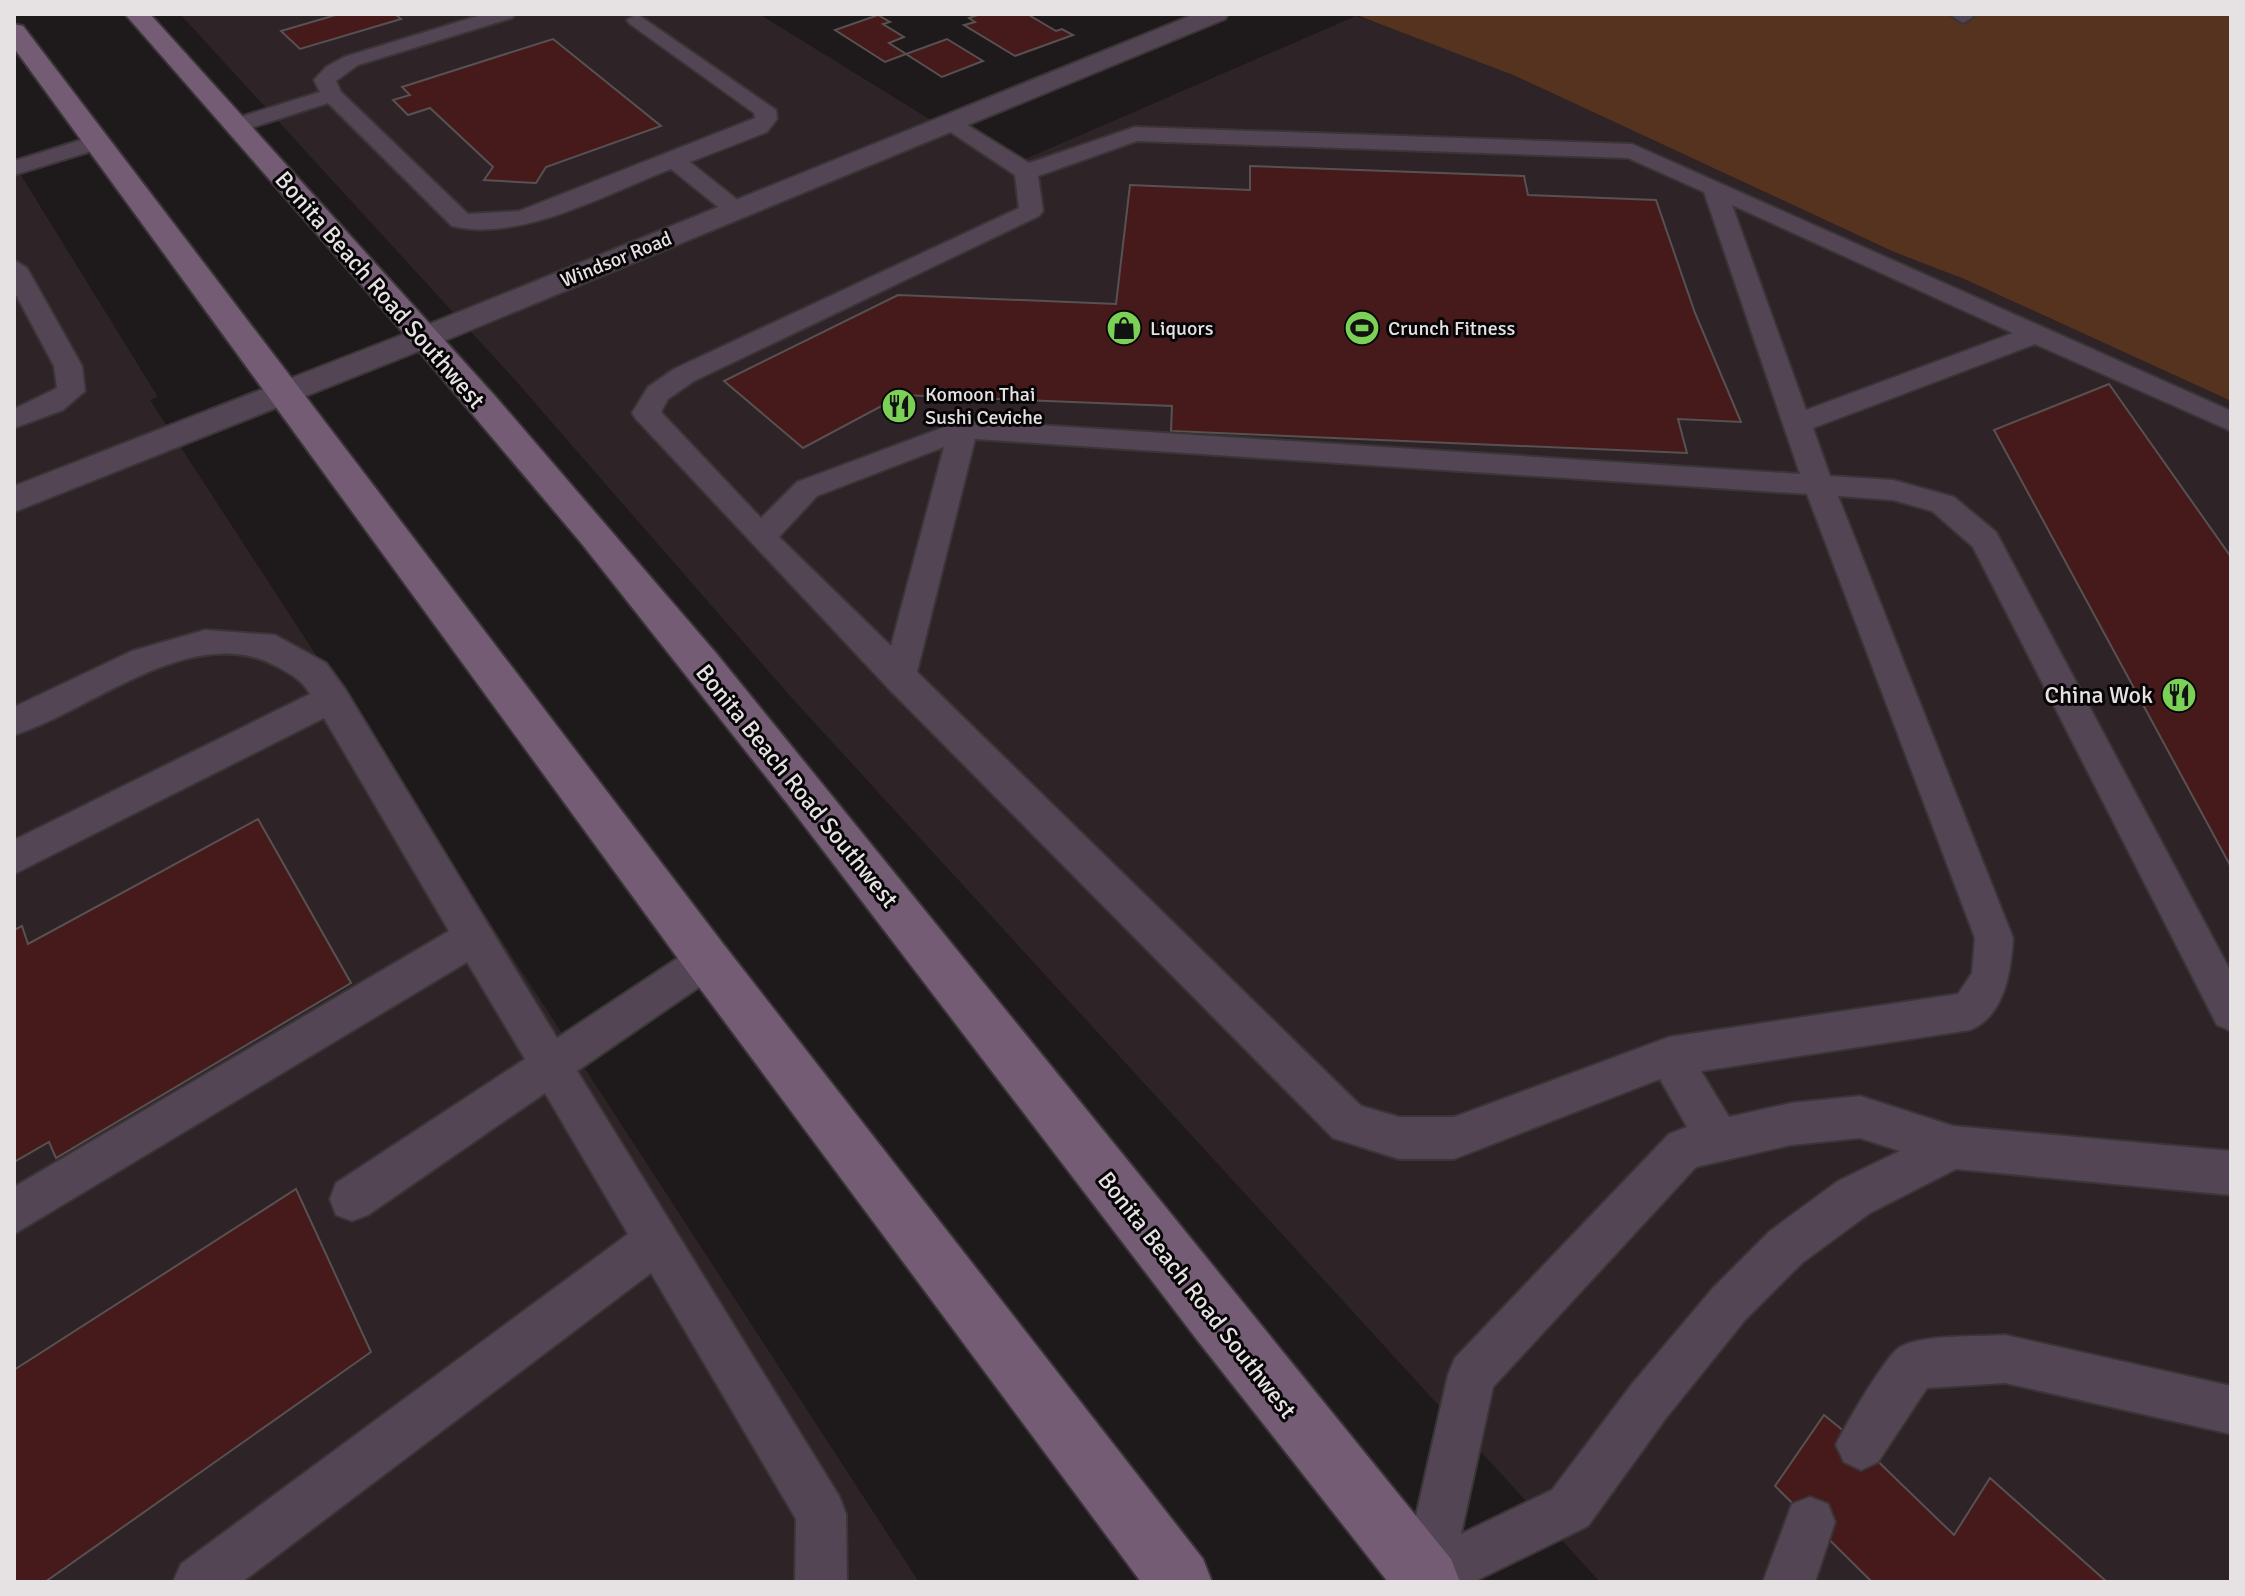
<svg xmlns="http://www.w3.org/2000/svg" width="2245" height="1596" font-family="Signika,sans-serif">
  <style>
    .built { fill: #2e2327 }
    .green { fill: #55331f }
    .building { fill: #461a1a; stroke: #585151; stroke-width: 2 }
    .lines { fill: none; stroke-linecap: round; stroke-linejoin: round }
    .lane-casing { stroke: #3a3537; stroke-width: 4 }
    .street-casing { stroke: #3a3537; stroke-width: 4 }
    .secondary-casing { stroke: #3a3537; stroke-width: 4 }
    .lane { fill: #534554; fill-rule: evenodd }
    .street { fill: #534554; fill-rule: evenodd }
    .secondary { fill: #735c74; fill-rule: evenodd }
    .labels { text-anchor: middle; stroke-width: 6; stroke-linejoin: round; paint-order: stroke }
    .far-street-label { font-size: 20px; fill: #e6e2e4; stroke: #070506 }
    .far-poi-label { font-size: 20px; fill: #e6e2e4; stroke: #070506; text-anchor: start }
    .street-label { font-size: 24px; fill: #e6e2e4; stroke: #070506 }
    .poi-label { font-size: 24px; fill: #e6e2e4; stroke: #070506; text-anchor: end }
  </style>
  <rect width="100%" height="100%" fill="#1e191b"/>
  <!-- built -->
  <path class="built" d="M 180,14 L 759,14 L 1007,167 L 1356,16 L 1419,36 L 1513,75 L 1894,252 L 1964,279 L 2231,401 L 2231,1582 L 1600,1582 L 791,697 L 515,380 Z
    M 14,164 L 158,397 L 150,400 L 919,1582 L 14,1582 Z"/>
  <!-- green -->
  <path class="green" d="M 1354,14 L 2231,14 L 2231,401 L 1964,279 L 1894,252 L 1513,75 Z"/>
  <!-- building -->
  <path class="building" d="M 339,14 L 395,14 L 401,19 L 300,49 L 281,31 Z
    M 980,14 L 1027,14 L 1056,31 L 1062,29 L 1073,35 L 1015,56 L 964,25 L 975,22 L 969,18 Z
    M 878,15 L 890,22 L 883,24 L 904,37 L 889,43 L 906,54 L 885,62 L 835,30 Z
    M 553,39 L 661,126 L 546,167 L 536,183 L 484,180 L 493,167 L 430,108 L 408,115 L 393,100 L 410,95 L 402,87 Z
    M 947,39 L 983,61 L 942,77 L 906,54 Z
    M 1250,166 L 1524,176 L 1528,195 L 1656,200 L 1695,313 L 1741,422 L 1678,419 L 1687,453 L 1171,431 L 1172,406 L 902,395 L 803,448 L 724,381 L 898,295 L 1116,304 L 1130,185 L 1250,190 Z
    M 2109,384 L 2231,557 L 2231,867 L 1994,430 Z
    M 258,819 L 351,983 L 56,1158 L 49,1142 L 14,1162 L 14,930 L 22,926 L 28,944 Z
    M 296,1189 L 371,1352 L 45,1582 L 14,1582 L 14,1370 Z
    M 1824,1415 L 1861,1445 L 1954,1535 L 1990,1478 L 2107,1582 L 1872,1582 L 1775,1486 Z"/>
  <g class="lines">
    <defs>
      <path id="lane" d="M 484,14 L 515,14 L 512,18 L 358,65 L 336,81 L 341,92 L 468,214 L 519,211 L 755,118 L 754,113 L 630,24 L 627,20 L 637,14 L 776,110 L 777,119 L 767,132 L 690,162 L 744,205 L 748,210 L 744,215 L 728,215 L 671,169 C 608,193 520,243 452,226 L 328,103 L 235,133 L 224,126 L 227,121 L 320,92 L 314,80 L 326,67 L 344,57 Z
        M 1949,14 L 1971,14 L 1973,17 L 1963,23 Z
        M 951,115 L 1029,163 L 1135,127 L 1632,144 L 2231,411 L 2231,431 L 2035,344 L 1813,428 L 1830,476 L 1893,480 L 1954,497 L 1996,532 L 2231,972 L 2231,1031 L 2217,1025 L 1973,547 L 1932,511 L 1893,500 L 1838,496 L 2013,938 C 2011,971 2005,1016 1970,1030 L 1701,1071 L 1729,1117 L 1791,1103 L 1860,1096 L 1953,1126 L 2231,1151 L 2231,1195 L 1956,1169 L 1870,1213 L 1802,1263 L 1745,1320 L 1666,1418 L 1588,1526 L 1473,1582 L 1401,1582 L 1448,1375 L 1455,1358 L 1669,1134 L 1687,1127 L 1660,1079 L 1454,1159 L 1399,1159 L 1333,1138 L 887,687 L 636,419 L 632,413 L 648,387 L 674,369 L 1019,208 L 1015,175 L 943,127 L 940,122 ZM 1137,141 L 1628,158 L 1704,192 L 1800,474 L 963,420 L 797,482 L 761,518 L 661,412 L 668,399 L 694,381 L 1039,216 L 1043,211 L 1038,176 ZM 1732,205 L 2013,333 L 1806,410 ZM 975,439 L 1807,494 L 1975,938 L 1972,973 L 1958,994 L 1669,1037 L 1454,1117 L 1399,1117 L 1361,1106 L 917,672 ZM 944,447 L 891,646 L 779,537 L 817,496 ZM 1860,1138 L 1900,1151 L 1838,1181 L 1770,1231 L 1713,1288 L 1632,1384 L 1552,1490 L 1461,1534 L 1493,1387 L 1696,1167 L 1791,1145 Z
        M 97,135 L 108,142 L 105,147 L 14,175 L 14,161 Z
        M 14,260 L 27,268 L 82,366 L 85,391 L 63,410 L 14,428 L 14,409 L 57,388 L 54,366 L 14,291 Z
        M 205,630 L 275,635 L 326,663 L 345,689 L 557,1038 L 693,948 L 707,942 L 721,948 L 727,960 L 721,972 L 577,1071 L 839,1496 L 846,1514 L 847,1582 L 795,1582 L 796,1519 L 651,1273 L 242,1582 L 173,1582 L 181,1564 L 628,1234 L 545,1093 L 368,1215 L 352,1221 L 336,1215 L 330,1199 L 336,1183 L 525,1059 L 467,962 L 14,1234 L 14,1187 L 449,931 L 324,718 L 14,874 L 14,840 L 310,694 C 302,680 292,675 278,667 C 193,620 94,710 14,735 L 14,707 L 132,651 Z
        M 2005,1335 L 2231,1386 L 2231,1434 L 2005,1383 L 1927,1388 L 1878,1462 L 1861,1470 L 1844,1462 L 1836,1445 C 1844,1427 1886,1355 1900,1347 C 1924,1334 1977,1337 2005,1335 Z
        M 1810,1497 L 1828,1504 L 1835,1522 L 1815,1582 L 1763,1582 L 1792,1504 Z"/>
      <path id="street" d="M 1195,14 L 1228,14 L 1225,19 L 434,345 L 14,512 L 14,486 L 412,331 Z"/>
      <path id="secondary" d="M 125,14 L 150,14 L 495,396 L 716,653 L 1451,1559 L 1460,1582 L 1388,1582 L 1198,1341 L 790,807 L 582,544 L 414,345 Z
        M 14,24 L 23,26 L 724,945 L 1203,1559 L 1212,1582 L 1141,1582 L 690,975 L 14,48 Z"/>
    </defs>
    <!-- lane casing -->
    <use href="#lane" class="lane-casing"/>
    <!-- street casing -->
    <use href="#street" class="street-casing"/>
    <!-- secondary casing -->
    <use href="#secondary" class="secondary-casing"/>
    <!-- lane -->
    <use href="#lane" class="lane"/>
    <!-- street -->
    <use href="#street" class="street"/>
    <!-- secondary -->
    <use href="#secondary" class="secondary"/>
  </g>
  <!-- icons -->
  <defs>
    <symbol id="shop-disc" viewBox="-11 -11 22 22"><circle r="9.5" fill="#7bd156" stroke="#070506"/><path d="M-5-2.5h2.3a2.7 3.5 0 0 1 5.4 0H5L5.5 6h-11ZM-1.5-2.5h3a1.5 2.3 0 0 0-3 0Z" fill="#111"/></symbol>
    <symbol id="stadium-disc" viewBox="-11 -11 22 22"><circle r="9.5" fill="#7bd156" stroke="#070506"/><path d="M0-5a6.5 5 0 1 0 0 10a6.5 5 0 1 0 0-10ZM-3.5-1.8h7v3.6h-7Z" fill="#111"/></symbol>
    <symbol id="restaurant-disc" viewBox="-11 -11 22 22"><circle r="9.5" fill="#7bd156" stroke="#070506"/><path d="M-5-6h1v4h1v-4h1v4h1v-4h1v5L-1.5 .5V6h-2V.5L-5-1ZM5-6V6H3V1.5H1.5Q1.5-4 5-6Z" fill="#111"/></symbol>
  </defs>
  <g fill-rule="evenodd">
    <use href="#shop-disc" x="1104" y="308" width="40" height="40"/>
    <use href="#stadium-disc" x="1342" y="308" width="40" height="40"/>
    <use href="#restaurant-disc" x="879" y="386" width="40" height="40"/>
    <use href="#restaurant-disc" x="2159" y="675" width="40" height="40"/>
  </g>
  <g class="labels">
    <!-- far-street labels -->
    <g class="far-street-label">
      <text transform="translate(616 259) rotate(-22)" y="7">Windsor Road</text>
    </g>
    <!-- far-poi labels -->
    <g class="far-poi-label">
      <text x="1150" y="335">Liquors</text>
      <text x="1388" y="335">Crunch Fitness</text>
      <text x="925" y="401">Komoon Thai<tspan x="925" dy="23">Sushi Ceviche</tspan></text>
    </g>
    <!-- street labels -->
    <g class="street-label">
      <text transform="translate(380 290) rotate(49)" y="8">Bonita Beach Road Southwest</text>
      <text transform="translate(797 786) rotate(51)" y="8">Bonita Beach Road Southwest</text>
      <text transform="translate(1197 1295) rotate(52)" y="8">Bonita Beach Road Southwest</text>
    </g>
    <!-- poi labels -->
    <g class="poi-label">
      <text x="2153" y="703">China Wok</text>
    </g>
  </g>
  <!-- border -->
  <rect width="2245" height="1596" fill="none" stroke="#e6e2e4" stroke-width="32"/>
</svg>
